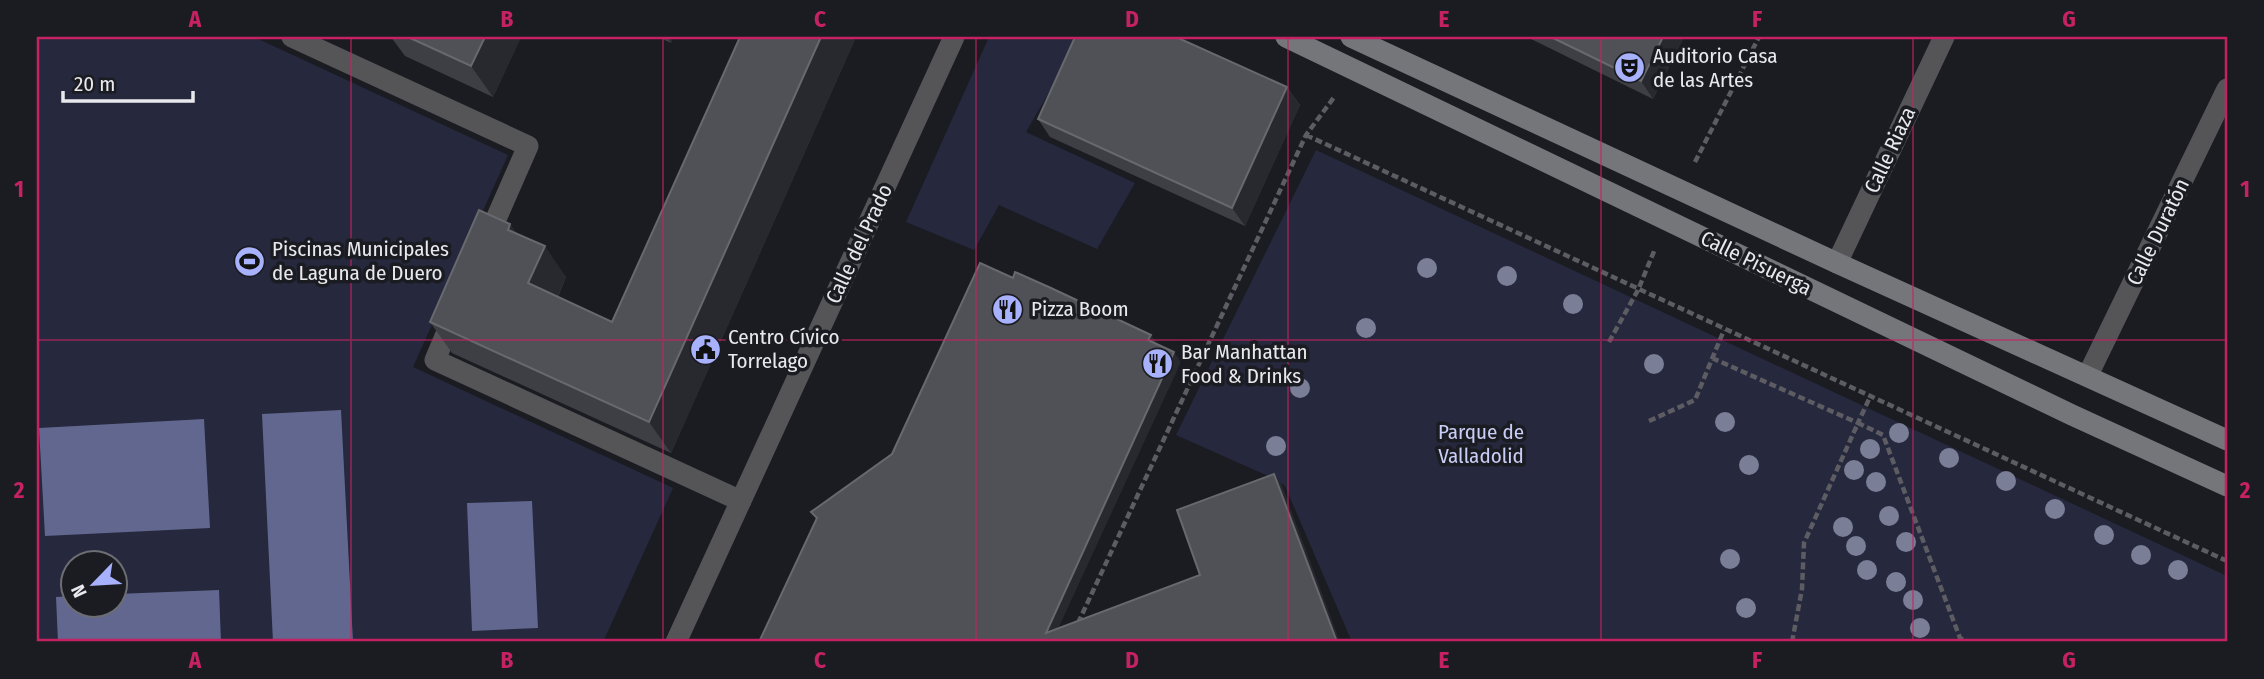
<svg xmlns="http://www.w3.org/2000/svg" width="2264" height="679" font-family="'Fira Sans Condensed',sans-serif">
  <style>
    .green { fill: #26283d; fill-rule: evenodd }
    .water { fill: #62678f }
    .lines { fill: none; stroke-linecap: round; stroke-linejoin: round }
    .path { stroke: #5c5c62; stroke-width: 4.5; stroke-dasharray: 7 3.5; stroke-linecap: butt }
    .street { stroke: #555558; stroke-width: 21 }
    .secondary { stroke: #75767a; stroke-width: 21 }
    .tree { fill: #7a7e97 }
    .wall { fill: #3e3f45 }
    .shaded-wall { fill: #28292f }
    .building { fill: #505157; stroke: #68696e; stroke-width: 2 }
    .grid { fill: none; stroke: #c42262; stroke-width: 2; stroke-opacity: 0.55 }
    .labels { text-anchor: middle; stroke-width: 7; stroke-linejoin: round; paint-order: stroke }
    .poi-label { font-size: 21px; fill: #e9e9ed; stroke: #1b1c22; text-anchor: start }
    .street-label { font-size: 21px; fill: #e9e9ed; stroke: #1b1c22 }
    .park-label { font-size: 21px; fill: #c8cef6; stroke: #1b1c22 }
    .neatline { fill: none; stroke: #c42262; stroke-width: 2.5 }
    .grid-label { font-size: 23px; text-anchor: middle; font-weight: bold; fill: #c42262 }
  </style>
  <rect width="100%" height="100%" fill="#1b1c22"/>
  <!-- green -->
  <path class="green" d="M 37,37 L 254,37 L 508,155 L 413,367 L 673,488 L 603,642 L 37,642 ZM 74,564 L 116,564 L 116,606 L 74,606 Z
    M 989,37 L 1081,37 L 1026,132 L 1135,183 L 1097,249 L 999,205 L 974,250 L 906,222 Z
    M 1316,150 L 2227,576 L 2227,642 L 1352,642 L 1285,486 L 1277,480 L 1176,435 Z"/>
  <!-- water -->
  <path class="water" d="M 341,410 L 353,642 L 273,642 L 262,414 Z
    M 204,419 L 210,528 L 45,536 L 39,428 Z
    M 532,501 L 538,628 L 472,631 L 467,503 Z
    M 219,590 L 221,642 L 58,642 L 56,597 L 73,596 L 74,606 L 116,606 L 116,594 Z"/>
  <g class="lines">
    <!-- path -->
    <path class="path" d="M 1306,135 L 2227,561
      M 1695,162 L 1759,37
      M 1609,342 L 1638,290 L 1655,249
      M 1712,358 L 1858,423 L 1870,397
      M 1649,421 L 1695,400 L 1724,330
      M 1078,623 L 1306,135 L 1335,96
      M 1792,642 L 1802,589 L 1804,543 L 1858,423 L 1883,435 L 1960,638 L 1969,642"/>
    <!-- street -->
    <path class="street" d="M 292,37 L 528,146 L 485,244
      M 1837,263 L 1944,37
      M 454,315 L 435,360 L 741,501
      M 2088,375 L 2227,89
      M 676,642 L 954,37"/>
    <!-- secondary -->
    <path class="secondary" d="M 1286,37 L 2072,415 L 2227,486
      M 1351,37 L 1837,263 L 2227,440"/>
  </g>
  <!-- trees -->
  <g class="tree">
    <circle cx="1427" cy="268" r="10"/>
    <circle cx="1507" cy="276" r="10"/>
    <circle cx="1573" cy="304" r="10"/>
    <circle cx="1366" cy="328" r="10"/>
    <circle cx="1654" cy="364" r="10"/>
    <circle cx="1300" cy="388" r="10"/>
    <circle cx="1725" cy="422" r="10"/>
    <circle cx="1899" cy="433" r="10"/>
    <circle cx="1276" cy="446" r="10"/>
    <circle cx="1870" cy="449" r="10"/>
    <circle cx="1949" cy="458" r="10"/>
    <circle cx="1749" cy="465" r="10"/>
    <circle cx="1854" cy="470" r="10"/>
    <circle cx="2006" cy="481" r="10"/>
    <circle cx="1876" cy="482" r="10"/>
    <circle cx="2055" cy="509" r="10"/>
    <circle cx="1889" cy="516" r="10"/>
    <circle cx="1843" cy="527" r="10"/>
    <circle cx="2104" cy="535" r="10"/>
    <circle cx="1906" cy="542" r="10"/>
    <circle cx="1856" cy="546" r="10"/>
    <circle cx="2141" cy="555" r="10"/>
    <circle cx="1730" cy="559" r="10"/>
    <circle cx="1867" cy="570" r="10"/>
    <circle cx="2178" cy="570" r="10"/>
    <circle cx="1896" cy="582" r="10"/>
    <circle cx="1913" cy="600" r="10"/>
    <circle cx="1746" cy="608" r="10"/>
    <circle cx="1920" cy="628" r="10"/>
  </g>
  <!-- wall -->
  <path class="wall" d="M 391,37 L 521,37 L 493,97 L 405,56 Z
    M 658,37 L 673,37 L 671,43 Z
    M 740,37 L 856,37 L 671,453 L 452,353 L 430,322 L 510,224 L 516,233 L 566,277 L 558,297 L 612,322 Z
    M 1527,37 L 1684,37 L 1653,99 Z
    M 1287,87 L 1300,105 L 1245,226 L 1050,137 L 1038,119 Z"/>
  <!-- shaded-wall -->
  <path class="shaded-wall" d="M 485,37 L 521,37 L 493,97 L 471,66 Z
    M 667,37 L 673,37 L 671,43 Z
    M 821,37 L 856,37 L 671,453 L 649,422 Z
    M 1663,37 L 1684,37 L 1653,99 L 1641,81 Z
    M 1287,87 L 1300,105 L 1245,226 L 1232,208 Z
    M 510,224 L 532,255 L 508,230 Z
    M 545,246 L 566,277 L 550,314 L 528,283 Z
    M 1151,335 L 1158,345 L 1148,340 Z
    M 1174,352 L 1181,362 L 1052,642 L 1046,633 Z
    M 1274,474 L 1281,483 L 1340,642 L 1337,642 Z"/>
  <!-- building -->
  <path class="building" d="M 408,37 L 485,37 L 471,66 Z
    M 740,37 L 821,37 L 649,422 L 430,322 L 479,210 L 510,224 L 508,230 L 545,246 L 528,283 L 612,322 Z
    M 1075,37 L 1176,37 L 1287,87 L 1232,208 L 1038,119 Z
    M 1551,37 L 1663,37 L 1641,81 Z
    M 980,263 L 1013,278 L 1015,272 L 1051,288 L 1151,335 L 1148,340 L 1174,352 L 1046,633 L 1200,575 L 1177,510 L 1274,474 L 1337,642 L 759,642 L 817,518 L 811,512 L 892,454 Z"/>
  <!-- grid -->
  <path class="grid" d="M 351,37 L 351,642M 663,37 L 663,642M 976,37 L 976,642M 1288,37 L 1288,642M 1601,37 L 1601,642M 1913,37 L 1913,642M 37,340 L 2227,340"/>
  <!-- icons -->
  <defs>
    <symbol id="theatre-disc" viewBox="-11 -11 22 22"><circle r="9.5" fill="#a7b1fc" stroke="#1b1c22"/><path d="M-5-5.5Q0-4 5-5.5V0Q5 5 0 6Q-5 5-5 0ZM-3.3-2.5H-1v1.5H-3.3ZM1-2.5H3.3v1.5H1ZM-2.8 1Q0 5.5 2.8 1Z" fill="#111"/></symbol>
    <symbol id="stadium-disc" viewBox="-11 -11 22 22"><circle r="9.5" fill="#a7b1fc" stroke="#1b1c22"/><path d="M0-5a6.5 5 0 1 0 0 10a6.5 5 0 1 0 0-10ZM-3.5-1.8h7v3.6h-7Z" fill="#111"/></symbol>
    <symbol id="restaurant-disc" viewBox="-11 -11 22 22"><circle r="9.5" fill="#a7b1fc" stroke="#1b1c22"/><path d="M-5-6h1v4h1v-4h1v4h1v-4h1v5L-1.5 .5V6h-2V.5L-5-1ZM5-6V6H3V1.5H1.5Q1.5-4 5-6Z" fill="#111"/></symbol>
    <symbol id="civic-disc" viewBox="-11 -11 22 22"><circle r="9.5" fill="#a7b1fc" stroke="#1b1c22"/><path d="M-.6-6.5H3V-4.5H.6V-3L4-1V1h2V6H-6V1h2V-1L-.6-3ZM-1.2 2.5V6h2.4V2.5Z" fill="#111"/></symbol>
  </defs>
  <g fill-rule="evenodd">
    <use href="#theatre-disc" x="1612" y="50" width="35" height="35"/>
    <use href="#stadium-disc" x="232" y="244" width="35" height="35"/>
    <use href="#restaurant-disc" x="990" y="292" width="35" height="35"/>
    <use href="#civic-disc" x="688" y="332" width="35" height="35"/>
    <use href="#restaurant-disc" x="1140" y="346" width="35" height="35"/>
  </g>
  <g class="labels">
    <!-- poi labels -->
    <g class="poi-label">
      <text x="1653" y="63">Auditorio Casa<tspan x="1653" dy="24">de las Artes</tspan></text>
      <text x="272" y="256">Piscinas Municipales<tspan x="272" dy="24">de Laguna de Duero</tspan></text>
      <text x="1031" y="316">Pizza Boom</text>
      <text x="728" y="344">Centro Cívico<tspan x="728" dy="24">Torrelago</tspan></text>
      <text x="1181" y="359">Bar Manhattan<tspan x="1181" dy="24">Food &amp; Drinks</tspan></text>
    </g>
    <!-- street labels -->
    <g class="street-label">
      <text transform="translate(1890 150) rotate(-65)" y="7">Calle Riaza</text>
      <text transform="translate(2158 232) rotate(-64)" y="7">Calle Duratón</text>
      <text transform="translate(859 244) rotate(-65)" y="7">Calle del Prado</text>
      <text transform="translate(1756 263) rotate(26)" y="7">Calle Pisuerga</text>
    </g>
    <!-- park labels -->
    <g class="park-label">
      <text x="1481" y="439">Parque de<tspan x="1481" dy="24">Valladolid</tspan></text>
    </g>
  </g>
  <!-- border -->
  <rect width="2264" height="679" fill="none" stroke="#1b1c22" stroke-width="77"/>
  <!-- north arrow -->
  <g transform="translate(94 584) rotate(245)"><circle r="33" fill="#1b1c22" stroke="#6d6e73" stroke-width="2"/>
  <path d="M0-5L12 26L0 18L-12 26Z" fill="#a7b1fc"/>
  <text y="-10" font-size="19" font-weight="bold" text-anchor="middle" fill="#e9e9ed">N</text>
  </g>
  <!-- scale -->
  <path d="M63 91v10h130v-10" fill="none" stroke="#e9e9ed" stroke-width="3.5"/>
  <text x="74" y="91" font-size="21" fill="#e9e9ed" stroke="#1b1c22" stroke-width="5" paint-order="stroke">20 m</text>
  <rect x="38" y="38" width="2188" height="602" class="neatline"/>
  <g class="grid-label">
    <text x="195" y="27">A</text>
    <text x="507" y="27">B</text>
    <text x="820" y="27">C</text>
    <text x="1132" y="27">D</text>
    <text x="1444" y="27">E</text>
    <text x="1757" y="27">F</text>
    <text x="2069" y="27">G</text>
    <text x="19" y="197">1</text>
    <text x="2245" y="197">1</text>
    <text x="19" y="498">2</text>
    <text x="2245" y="498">2</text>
    <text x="195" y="668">A</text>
    <text x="507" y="668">B</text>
    <text x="820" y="668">C</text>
    <text x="1132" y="668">D</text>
    <text x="1444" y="668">E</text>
    <text x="1757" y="668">F</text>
    <text x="2069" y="668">G</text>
  </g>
</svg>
